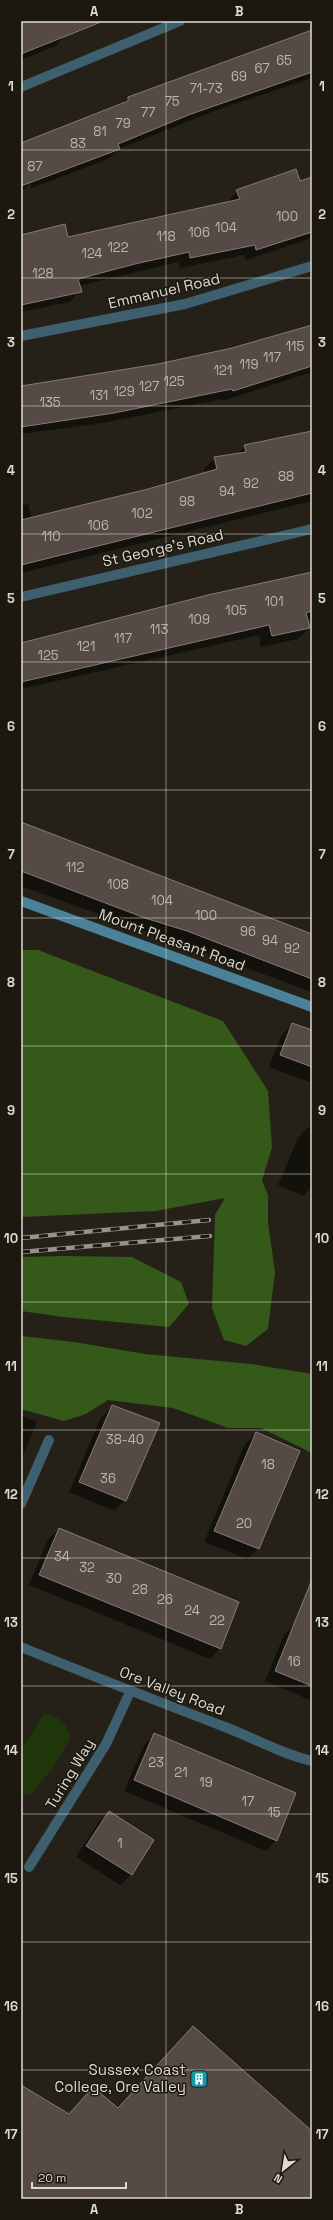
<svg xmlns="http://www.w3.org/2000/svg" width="333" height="2220" font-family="'Space Grotesk',sans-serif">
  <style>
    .green { fill: #1e3609 }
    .forest { fill: #355918 }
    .shadow { fill: #0007 }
    .building { fill: #554a45; stroke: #867a75 }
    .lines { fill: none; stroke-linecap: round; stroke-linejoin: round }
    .street { stroke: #3d5f6e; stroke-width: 10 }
    .secondary { stroke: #4a829a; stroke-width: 10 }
    .rail-casing { stroke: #96938c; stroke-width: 4.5 }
    .rail { stroke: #1c180f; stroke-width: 3; stroke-dasharray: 9; stroke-linecap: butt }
    .grid { fill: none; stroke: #dddad5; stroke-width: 1; stroke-opacity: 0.55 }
    .labels { text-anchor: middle; stroke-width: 3; stroke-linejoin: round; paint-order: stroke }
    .number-label { font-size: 13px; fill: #bbb6b1 }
    .street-label { font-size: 15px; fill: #dddad5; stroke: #1c180f }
    .poi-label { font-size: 15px; fill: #dddad5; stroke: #1c180f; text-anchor: end }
    .neatline { fill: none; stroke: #dddad5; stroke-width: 1.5 }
    .grid-label { font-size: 13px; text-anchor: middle; font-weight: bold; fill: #dddad5 }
  </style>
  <rect width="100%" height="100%" fill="#252118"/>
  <!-- green -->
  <path class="green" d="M 44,1714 C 60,1716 67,1723 70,1739 L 52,1769 L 32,1793 L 21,1796 L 21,1750 Z"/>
  <!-- forest -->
  <path class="forest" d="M 21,950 L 38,950 L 223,1021 L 268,1091 L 272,1148 L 262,1180 L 268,1195 L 268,1223 L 275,1272 L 268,1329 L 246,1346 L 224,1340 L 212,1308 L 215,1215 L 225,1198 L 156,1211 L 21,1217 Z
    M 63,1256 L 132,1257 L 181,1282 L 189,1304 L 169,1327 L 63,1317 L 21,1311 L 21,1257 Z
    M 21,1336 L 74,1342 L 145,1354 L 251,1364 L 312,1374 L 312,1453 L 261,1428 L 228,1428 L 173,1408 L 108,1400 L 86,1414 L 64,1421 L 21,1409 Z"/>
  <!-- shadow -->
  <path class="shadow" d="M 21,21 L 102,21 L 66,34 L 56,46 L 21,60 Z
    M 312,31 L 312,78 L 222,108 L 119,149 L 108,159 L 32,188 L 30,183 L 21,192 L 21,149 L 121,105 L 128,98 Z
    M 300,182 L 312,188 L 312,238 L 246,260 L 244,255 L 180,268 L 178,262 L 79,286 L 80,291 L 70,302 L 21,312 L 21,236 L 67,238 L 227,203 L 237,191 Z
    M 312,325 L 312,372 L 222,401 L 222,399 L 103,423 L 21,434 L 21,387 L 158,365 L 232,349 Z
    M 312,432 L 312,501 L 21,573 L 21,506 L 28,504 L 32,519 L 148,490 L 205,473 L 204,469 L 215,458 L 236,455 L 245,446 Z
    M 312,573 L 312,619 L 307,620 L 309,628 L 298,639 L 261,647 L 259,635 L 21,689 L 21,644 Z
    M 21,824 L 312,935 L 312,992 L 21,886 Z
    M 292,1024 L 312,1031 L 312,1083 L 269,1067 L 281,1036 Z
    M 308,1127 L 312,1128 L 312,1187 L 303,1196 L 278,1185 L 298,1138 Z
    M 112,1406 L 125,1500 L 114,1511 L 69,1492 L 101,1417 Z
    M 21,1415 L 37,1422 L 21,1460 Z
    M 256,1433 L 298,1451 L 258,1549 L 247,1559 L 204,1542 L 245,1444 Z
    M 59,1529 L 220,1648 L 210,1659 L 29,1585 L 48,1539 Z
    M 294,1625 L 312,1632 L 312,1701 L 265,1681 L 284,1635 Z
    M 154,1735 L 276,1840 L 266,1851 L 124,1791 L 144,1745 Z
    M 109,1812 L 153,1840 L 131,1875 L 120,1885 L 76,1857 L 98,1823 Z"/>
  <!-- building -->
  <path class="building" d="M 21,21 L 101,21 L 101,22 L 21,54 Z
    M 312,30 L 312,72 L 191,114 L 118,144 L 120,149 L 21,186 L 21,143 L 128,101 L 128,97 Z
    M 296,169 L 300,181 L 312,177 L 312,232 L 256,250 L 255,245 L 190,258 L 189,252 L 135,264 L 78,279 L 82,292 L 21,305 L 21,235 L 65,224 L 68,237 L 240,199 L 236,190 Z
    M 312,325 L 312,366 L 233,391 L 232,389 L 114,413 L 21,427 L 21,386 L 158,364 L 232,348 Z
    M 312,431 L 312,493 L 21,565 L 21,520 L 148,489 L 217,469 L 214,457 L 246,452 L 244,445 Z
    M 312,572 L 312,611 L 306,613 L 310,628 L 272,636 L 269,625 L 21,682 L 21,643 L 208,595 Z
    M 21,822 L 312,934 L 312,979 L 187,931 L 145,918 L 21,871 Z
    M 292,1023 L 312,1030 L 312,1067 L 280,1055 Z
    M 112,1405 L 160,1423 L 126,1501 L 79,1482 Z
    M 256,1432 L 300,1451 L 259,1549 L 214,1531 Z
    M 59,1528 L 239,1602 L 221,1649 L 39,1575 Z
    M 311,1582 L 312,1582 L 312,1686 L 275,1671 Z
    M 154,1733 L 296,1793 L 277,1841 L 134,1780 Z
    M 109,1811 L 154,1840 L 132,1875 L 86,1846 Z
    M 193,2026 L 312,2131 L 312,2199 L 21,2199 L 21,2085 L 69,2114 L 93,2087 L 118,2108 Z"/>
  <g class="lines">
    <!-- street -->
    <path class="street" d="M 21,87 L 180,21
      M 21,336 L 185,304 L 312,266
      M 21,597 L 312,529
      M 21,1504 L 49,1440
      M 21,1647 C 89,1675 157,1701 225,1727 C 254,1738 281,1754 312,1761
      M 29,1867 L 106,1744 L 130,1692"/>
    <!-- secondary -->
    <path class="secondary" d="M 21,901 L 312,1007"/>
    <defs>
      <path id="rail" d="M 21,1238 L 209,1220
        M 21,1252 L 210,1236"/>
    </defs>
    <!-- rail casing -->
    <use href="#rail" class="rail-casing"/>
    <!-- rail -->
    <use href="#rail" class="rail"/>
  </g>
  <!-- grid -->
  <path class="grid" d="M 166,21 L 166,2199M 21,150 L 312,150M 21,278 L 312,278M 21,406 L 312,406M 21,534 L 312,534M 21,662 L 312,662M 21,790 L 312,790M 21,918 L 312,918M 21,1046 L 312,1046M 21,1174 L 312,1174M 21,1302 L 312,1302M 21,1430 L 312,1430M 21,1558 L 312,1558M 21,1686 L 312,1686M 21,1814 L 312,1814M 21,1942 L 312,1942M 21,2070 L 312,2070"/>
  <!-- icons -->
  <defs>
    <symbol id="building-square" viewBox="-11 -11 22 22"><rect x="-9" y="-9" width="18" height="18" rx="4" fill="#0f9aa8" stroke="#1c180f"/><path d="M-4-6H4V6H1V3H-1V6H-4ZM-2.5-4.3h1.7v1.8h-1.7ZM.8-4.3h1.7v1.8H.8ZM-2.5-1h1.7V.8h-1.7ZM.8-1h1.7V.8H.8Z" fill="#fff"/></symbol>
  </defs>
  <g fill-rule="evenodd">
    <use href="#building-square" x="189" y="2069" width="20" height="20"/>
  </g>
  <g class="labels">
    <!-- number labels -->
    <g class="number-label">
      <text x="284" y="65">65</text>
      <text x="262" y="73">67</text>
      <text x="239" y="81">69</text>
      <text x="206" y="93">71-73</text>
      <text x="172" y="106">75</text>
      <text x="148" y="117">77</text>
      <text x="123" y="128">79</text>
      <text x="100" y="136">81</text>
      <text x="78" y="148">83</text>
      <text x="35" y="171">87</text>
      <text x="287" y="221">100</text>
      <text x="226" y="232">104</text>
      <text x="199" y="237">106</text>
      <text x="166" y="241">118</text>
      <text x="118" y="252">122</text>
      <text x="92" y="258">124</text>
      <text x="43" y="278">128</text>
      <text x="295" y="351">115</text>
      <text x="272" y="362">117</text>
      <text x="249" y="369">119</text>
      <text x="223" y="375">121</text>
      <text x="174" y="386">125</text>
      <text x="149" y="391">127</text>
      <text x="124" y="396">129</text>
      <text x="99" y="400">131</text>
      <text x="50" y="407">135</text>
      <text x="286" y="481">88</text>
      <text x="251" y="488">92</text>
      <text x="227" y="496">94</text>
      <text x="187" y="506">98</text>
      <text x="142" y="518">102</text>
      <text x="98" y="530">106</text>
      <text x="51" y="541">110</text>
      <text x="274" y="606">101</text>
      <text x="236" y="615">105</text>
      <text x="199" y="624">109</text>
      <text x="159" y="634">113</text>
      <text x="123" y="643">117</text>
      <text x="86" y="651">121</text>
      <text x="48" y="660">125</text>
      <text x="75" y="872">112</text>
      <text x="118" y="889">108</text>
      <text x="162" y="905">104</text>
      <text x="206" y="920">100</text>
      <text x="248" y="936">96</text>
      <text x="270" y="945">94</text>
      <text x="292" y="953">92</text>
      <text x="125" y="1444">38-40</text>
      <text x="268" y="1469">18</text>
      <text x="108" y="1483">36</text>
      <text x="244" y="1528">20</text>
      <text x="62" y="1561">34</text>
      <text x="87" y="1572">32</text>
      <text x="114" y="1583">30</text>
      <text x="140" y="1594">28</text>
      <text x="165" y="1604">26</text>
      <text x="192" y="1615">24</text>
      <text x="217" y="1625">22</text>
      <text x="294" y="1666">16</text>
      <text x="156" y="1767">23</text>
      <text x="181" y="1777">21</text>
      <text x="206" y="1787">19</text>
      <text x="248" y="1806">17</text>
      <text x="274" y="1817">15</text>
      <text x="120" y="1848">1</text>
    </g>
    <!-- street labels -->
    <g class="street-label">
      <text transform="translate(164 291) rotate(-13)" y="5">Emmanuel Road</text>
      <text transform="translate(163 548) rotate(-13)" y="5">St George's Road</text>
      <text transform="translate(172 940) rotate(20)" y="5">Mount Pleasant Road</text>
      <text transform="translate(172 1691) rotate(21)" y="5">Ore Valley Road</text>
      <text transform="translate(70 1774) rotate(-59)" y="5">Turing Way</text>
    </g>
    <!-- poi labels -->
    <g class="poi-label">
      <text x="186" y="2075">Sussex Coast<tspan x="186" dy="17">College, Ore Valley</tspan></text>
    </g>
  </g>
  <!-- border -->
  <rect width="333" height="2220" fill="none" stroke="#1c180f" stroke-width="44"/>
  <!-- north arrow -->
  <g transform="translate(283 2170) rotate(210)" stroke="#1c180f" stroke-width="3" paint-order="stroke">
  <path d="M0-3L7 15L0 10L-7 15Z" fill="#dddad5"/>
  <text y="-6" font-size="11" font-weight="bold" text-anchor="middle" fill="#dddad5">N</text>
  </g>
  <!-- scale -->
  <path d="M32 2182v6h94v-6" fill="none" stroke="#dddad5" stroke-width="2"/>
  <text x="38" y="2182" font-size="12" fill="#dddad5" stroke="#1c180f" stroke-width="3" paint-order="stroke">20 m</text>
  <rect x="22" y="22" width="289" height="2176" class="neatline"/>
  <g class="grid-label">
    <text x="94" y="16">A</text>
    <text x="239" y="16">B</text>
    <text x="11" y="91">1</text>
    <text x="322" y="91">1</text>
    <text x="11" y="219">2</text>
    <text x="322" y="219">2</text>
    <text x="11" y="347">3</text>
    <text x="322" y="347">3</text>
    <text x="11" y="475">4</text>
    <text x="322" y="475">4</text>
    <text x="11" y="603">5</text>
    <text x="322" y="603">5</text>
    <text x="11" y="731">6</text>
    <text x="322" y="731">6</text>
    <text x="11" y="859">7</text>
    <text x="322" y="859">7</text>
    <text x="11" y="987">8</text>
    <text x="322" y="987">8</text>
    <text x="11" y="1115">9</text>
    <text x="322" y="1115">9</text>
    <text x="11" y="1243">10</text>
    <text x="322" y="1243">10</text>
    <text x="11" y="1371">11</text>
    <text x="322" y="1371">11</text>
    <text x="11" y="1499">12</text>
    <text x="322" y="1499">12</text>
    <text x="11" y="1627">13</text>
    <text x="322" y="1627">13</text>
    <text x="11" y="1755">14</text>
    <text x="322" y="1755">14</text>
    <text x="11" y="1883">15</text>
    <text x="322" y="1883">15</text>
    <text x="11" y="2011">16</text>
    <text x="322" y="2011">16</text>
    <text x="11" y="2139">17</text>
    <text x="322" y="2139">17</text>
    <text x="94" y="2214">A</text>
    <text x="239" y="2214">B</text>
  </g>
</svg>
